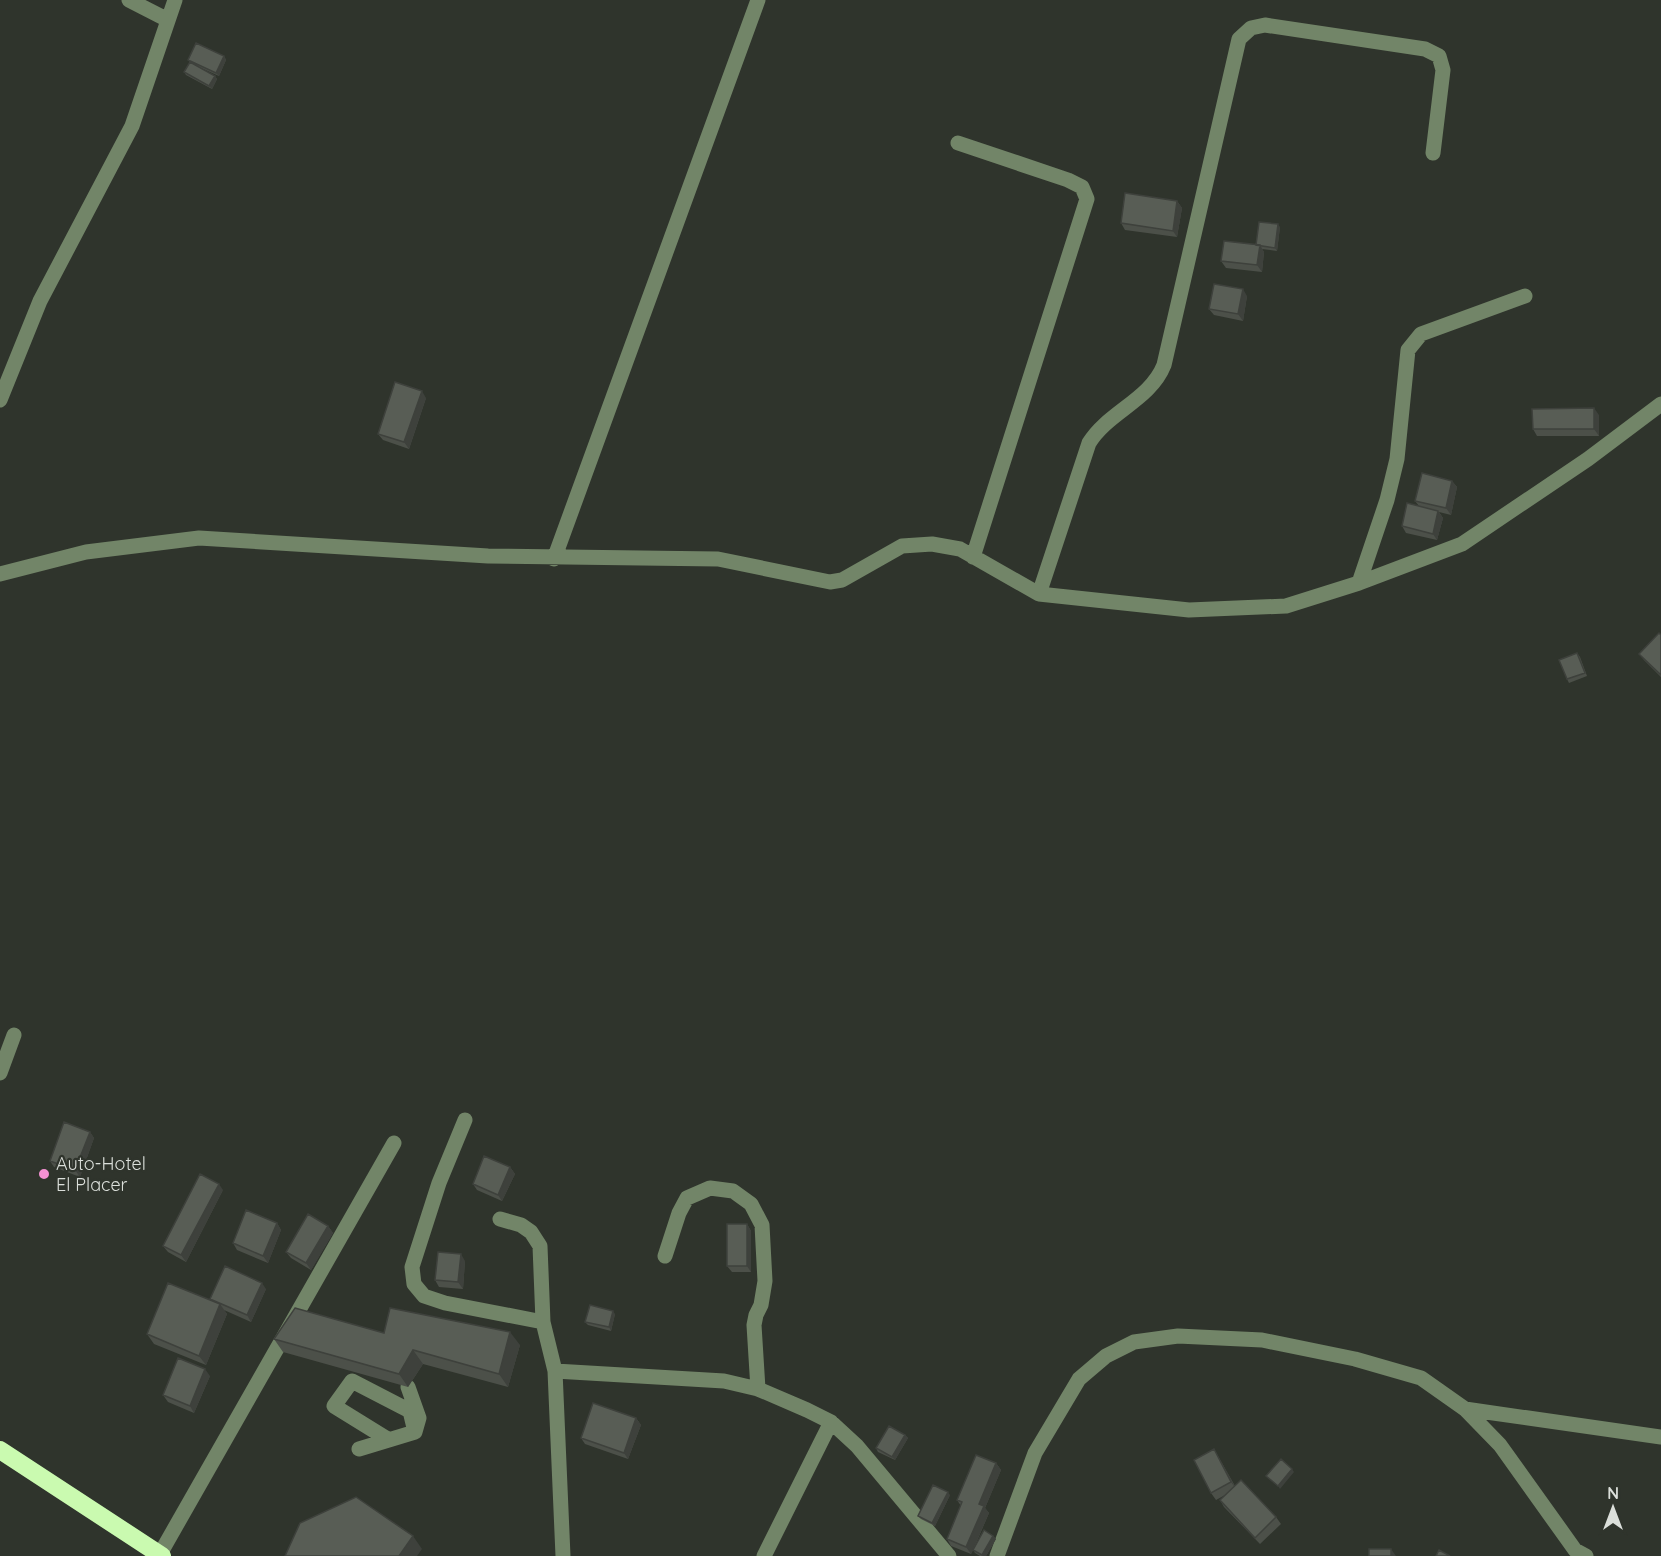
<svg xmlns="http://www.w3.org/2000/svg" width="1661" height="1556" font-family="Quicksand,sans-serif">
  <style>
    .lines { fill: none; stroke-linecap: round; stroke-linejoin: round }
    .minor { stroke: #728568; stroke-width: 15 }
    .highway { stroke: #cafab0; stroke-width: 18 }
    .wall { fill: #4c5049 }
    .shaded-wall { fill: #3e413c }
    .building { fill: #585d55; stroke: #3e413c; stroke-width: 1.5 }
    .poi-dot { fill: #f491d3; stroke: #2f342c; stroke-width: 2 }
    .labels { text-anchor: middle; stroke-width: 4.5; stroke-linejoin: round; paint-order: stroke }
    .poi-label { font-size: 18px; fill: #dbdfda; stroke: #2f342c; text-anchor: start }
  </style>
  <rect width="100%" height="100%" fill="#2f342c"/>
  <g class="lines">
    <!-- minor -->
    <path class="minor" d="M 129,0 L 168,20
      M 958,143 L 1068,180 L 1082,187 L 1087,199 L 973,557
      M 0,400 L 40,301 L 132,126 L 175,0
      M 554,559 L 758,0
      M 0,574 L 86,552 L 199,538 L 488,556 L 718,559 L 830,582 L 842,580 L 902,546 L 932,544 L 960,549 L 1039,594 L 1189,610 L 1286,606 L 1359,583 L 1462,544 L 1588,459 L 1661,404
      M 1359,583 L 1387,500 L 1397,459 L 1408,350 L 1421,334 L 1525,296
      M 1039,594 L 1089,443 C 1108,412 1150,400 1164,365 L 1239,39 L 1251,28 L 1265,25 L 1425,49 L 1439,56 L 1443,70 L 1433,153
      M 0,1073 L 14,1035
      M 465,1120 L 439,1183 L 412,1267 L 414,1284 L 424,1296 L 445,1303 L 543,1322
      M 500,1219 L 521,1225 L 531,1232 L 540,1246 L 543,1322 L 555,1371 L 563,1556
      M 665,1256 L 679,1213 L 687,1198 L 710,1188 L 733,1191 L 751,1204 L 762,1225 L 765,1281 L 761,1305 L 756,1315 L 754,1325 L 758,1389
      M 555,1371 L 724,1381 L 758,1389 L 807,1410 L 831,1422 L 857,1446 L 949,1556
      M 1465,1409 L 1500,1445 L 1575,1550 L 1586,1556
      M 389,1440 L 334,1406 L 352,1381 L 410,1411 L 415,1432
      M 359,1449 L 415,1432 L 419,1418 L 408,1387
      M 160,1554 L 394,1143
      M 764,1556 L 831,1422
      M 997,1556 L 1035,1453 L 1079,1379 L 1106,1356 L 1134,1342 L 1178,1336 L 1262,1340 L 1355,1359 L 1421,1378 L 1465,1409 L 1661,1437"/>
    <!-- highway -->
    <path class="highway" d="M 0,1450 L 162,1556"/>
  </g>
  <!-- wall -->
  <path class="wall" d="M 224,56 L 226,60 L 219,76 L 201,68 L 215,76 L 217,79 L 212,89 L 186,75 L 184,72 L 190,62 L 188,60 Z
    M 1177,201 L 1182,208 L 1177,237 L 1125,230 L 1121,223 Z
    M 1280,227 L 1277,251 L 1262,249 L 1264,252 L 1262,272 L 1226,268 L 1221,261 L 1256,245 Z
    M 1247,296 L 1243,321 L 1214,315 L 1209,309 Z
    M 426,398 L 409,449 L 383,440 L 378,434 Z
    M 1599,415 L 1599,436 L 1537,436 L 1533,429 Z
    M 1452,481 L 1457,487 L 1451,515 L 1439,512 L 1443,518 L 1437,540 L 1406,533 L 1402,526 L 1419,506 L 1415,501 Z
    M 1661,635 L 1661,677 L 1644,660 L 1639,654 Z
    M 1577,653 L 1580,657 L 1587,676 L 1569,683 L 1567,679 Z
    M 90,1132 L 94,1138 L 80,1177 L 54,1167 L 50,1161 Z
    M 510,1167 L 515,1174 L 502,1201 L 477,1190 L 473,1184 Z
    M 223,1190 L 186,1262 L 168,1252 L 163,1246 Z
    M 277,1223 L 281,1230 L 268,1263 L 237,1250 L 233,1243 Z
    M 747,1224 L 751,1231 L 751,1272 L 732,1272 L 727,1266 Z
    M 328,1226 L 333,1233 L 311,1270 L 291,1258 L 286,1252 Z
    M 465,1261 L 463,1289 L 439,1287 L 435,1280 Z
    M 266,1289 L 251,1322 L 224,1310 L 227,1314 L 206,1365 L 154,1344 L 147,1334 L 211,1300 L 210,1299 Z
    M 615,1314 L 611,1331 L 588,1325 L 585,1322 Z
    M 384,1333 L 520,1345 L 508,1387 L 423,1364 L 408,1387 L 283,1352 L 274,1339 Z
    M 210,1376 L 194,1413 L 168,1402 L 163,1395 Z
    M 636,1418 L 641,1425 L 628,1459 L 585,1444 L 581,1438 Z
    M 905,1435 L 908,1438 L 895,1460 L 878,1452 L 876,1448 Z
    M 1214,1449 L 1218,1456 L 1235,1486 L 1276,1517 L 1281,1524 L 1260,1544 L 1224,1507 L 1220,1500 L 1227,1494 L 1216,1500 L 1211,1493 Z
    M 996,1463 L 1001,1470 L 985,1508 L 989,1513 L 974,1548 L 993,1536 L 996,1539 L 986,1556 L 980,1556 L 975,1553 L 973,1550 L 971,1554 L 951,1546 L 947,1539 L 961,1506 L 957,1500 Z
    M 950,1495 L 935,1526 L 921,1519 L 918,1516 Z"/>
  <!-- shaded-wall -->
  <path class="shaded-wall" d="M 224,56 L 226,60 L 219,76 L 216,73 Z
    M 215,76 L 217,79 L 212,89 L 209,86 Z
    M 1177,201 L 1182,208 L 1177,237 L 1173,231 Z
    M 1278,224 L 1280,227 L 1277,251 L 1275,248 Z
    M 1260,245 L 1264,252 L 1262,272 L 1257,265 Z
    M 1243,289 L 1247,296 L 1243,321 L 1238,314 Z
    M 422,391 L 426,398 L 409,449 L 404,442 Z
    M 1594,408 L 1599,415 L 1599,436 L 1594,429 Z
    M 1452,481 L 1457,487 L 1451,515 L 1446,508 Z
    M 1438,511 L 1443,518 L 1437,540 L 1433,534 Z
    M 90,1132 L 94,1138 L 80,1177 L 75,1170 Z
    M 510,1167 L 515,1174 L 502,1201 L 498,1195 Z
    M 219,1184 L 223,1190 L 186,1262 L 181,1255 Z
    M 277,1223 L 281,1230 L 268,1263 L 263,1256 Z
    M 747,1224 L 751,1231 L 751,1272 L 747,1266 Z
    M 328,1226 L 333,1233 L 311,1270 L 306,1263 Z
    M 461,1254 L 465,1261 L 463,1289 L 458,1282 Z
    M 262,1283 L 266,1289 L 251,1322 L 247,1315 Z
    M 220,1304 L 227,1314 L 206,1365 L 199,1356 Z
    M 613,1311 L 615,1314 L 611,1331 L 609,1327 Z
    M 510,1332 L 520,1345 L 508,1387 L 499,1374 Z
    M 413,1350 L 423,1364 L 408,1387 L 399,1374 Z
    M 205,1369 L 210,1376 L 194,1413 L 190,1406 Z
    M 636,1418 L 641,1425 L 628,1459 L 624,1453 Z
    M 905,1435 L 908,1438 L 895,1460 L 892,1457 Z
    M 1214,1449 L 1218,1456 L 1236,1489 L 1231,1482 Z
    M 996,1463 L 1001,1470 L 985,1508 L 989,1513 L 971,1554 L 966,1547 L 979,1504 Z
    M 1292,1469 L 1294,1472 L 1280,1489 L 1278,1486 Z
    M 948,1492 L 950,1495 L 935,1526 L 932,1523 Z
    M 413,1536 L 422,1549 L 417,1556 L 399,1556 Z
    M 993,1536 L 996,1539 L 986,1556 L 983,1556 L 982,1555 Z
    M 1391,1549 L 1396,1556 L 1391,1556 Z"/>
  <!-- building -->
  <path class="building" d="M 196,43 L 224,56 L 216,73 L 188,60 Z
    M 190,62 L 215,76 L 209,86 L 184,72 Z
    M 1125,193 L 1177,201 L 1173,231 L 1121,223 Z
    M 1259,222 L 1278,224 L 1275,248 L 1256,245 Z
    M 1224,241 L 1260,245 L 1257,265 L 1221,261 Z
    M 1214,284 L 1243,289 L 1238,314 L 1209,309 Z
    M 395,382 L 422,391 L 404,442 L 378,434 Z
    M 1594,408 L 1594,429 L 1533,429 L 1532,409 Z
    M 1422,473 L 1452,481 L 1446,508 L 1415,501 Z
    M 1407,503 L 1438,511 L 1433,534 L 1402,526 Z
    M 1659,633 L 1661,635 L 1661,675 L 1639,654 Z
    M 1577,653 L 1585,673 L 1567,679 L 1559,660 Z
    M 64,1122 L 90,1132 L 75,1170 L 50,1161 Z
    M 484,1156 L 510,1167 L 498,1195 L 473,1184 Z
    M 200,1174 L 219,1184 L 181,1255 L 163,1246 Z
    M 246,1210 L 277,1223 L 263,1256 L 233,1243 Z
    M 308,1214 L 328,1226 L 306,1263 L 286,1252 Z
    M 727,1224 L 747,1224 L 747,1266 L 727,1266 Z
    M 438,1252 L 461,1254 L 458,1282 L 435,1280 Z
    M 225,1266 L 262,1283 L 247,1315 L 210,1299 Z
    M 168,1283 L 220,1304 L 199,1356 L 147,1334 Z
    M 590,1305 L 613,1311 L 609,1327 L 585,1322 Z
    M 295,1308 L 384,1333 L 390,1308 L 510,1332 L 499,1374 L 413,1350 L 399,1374 L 274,1339 Z
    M 178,1358 L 205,1369 L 190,1406 L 163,1395 Z
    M 593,1403 L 636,1418 L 624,1453 L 581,1438 Z
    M 889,1426 L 905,1435 L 892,1457 L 876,1448 Z
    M 1214,1449 L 1231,1482 L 1211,1493 L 1194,1460 Z
    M 976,1455 L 996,1463 L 979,1504 L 984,1506 L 966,1547 L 947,1539 L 962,1502 L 957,1500 Z
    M 1281,1459 L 1292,1469 L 1278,1486 L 1266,1476 Z
    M 1241,1480 L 1276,1517 L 1255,1538 L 1220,1500 Z
    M 933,1485 L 948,1492 L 932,1523 L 918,1516 Z
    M 356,1497 L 413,1536 L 399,1556 L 285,1556 L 300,1523 Z
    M 984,1530 L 993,1536 L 982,1555 L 973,1550 Z
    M 1369,1549 L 1391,1549 L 1391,1556 L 1369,1556 Z
    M 1439,1550 L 1450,1556 L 1436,1556 Z"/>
  <!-- markers -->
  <circle class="poi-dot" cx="44" cy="1174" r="6"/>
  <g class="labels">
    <!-- poi labels -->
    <g class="poi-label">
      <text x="56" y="1170">Auto-Hotel<tspan x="56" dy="21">El Placer</tspan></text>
    </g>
  </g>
  <!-- north arrow -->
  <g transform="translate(1613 1508)" stroke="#2f342c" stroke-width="4.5" paint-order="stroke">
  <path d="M0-4.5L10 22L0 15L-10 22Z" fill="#dbdfda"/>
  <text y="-9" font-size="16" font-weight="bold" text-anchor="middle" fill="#dbdfda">N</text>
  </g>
</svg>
